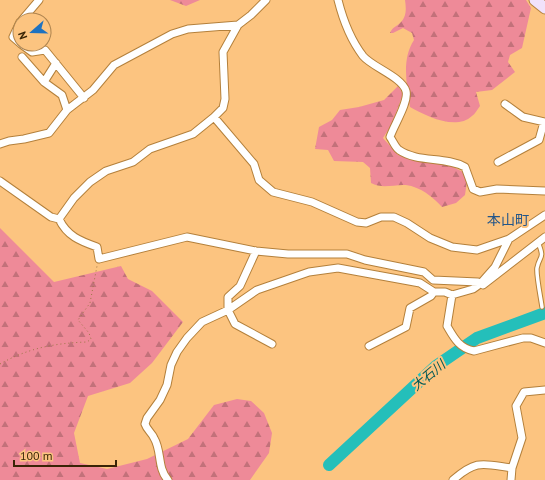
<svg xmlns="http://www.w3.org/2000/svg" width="545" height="480" font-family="'PT Sans','Noto Sans JP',sans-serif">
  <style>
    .forest { fill: url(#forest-firs) }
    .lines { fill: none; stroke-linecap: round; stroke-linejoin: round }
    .river { stroke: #24bfba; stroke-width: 12 }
    .service-casing { stroke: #b4803b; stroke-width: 5.5 }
    .minor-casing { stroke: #b4803b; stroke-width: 9 }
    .secondary-casing { stroke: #b4803b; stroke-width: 13 }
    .path { stroke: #9d7645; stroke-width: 1; stroke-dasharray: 1 3; stroke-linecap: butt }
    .service { stroke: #fff; stroke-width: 3.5 }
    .minor { stroke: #fff; stroke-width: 7 }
    .secondary { stroke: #f1e2fb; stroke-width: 11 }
    .labels { text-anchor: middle; stroke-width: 4; stroke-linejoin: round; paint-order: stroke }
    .water-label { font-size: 13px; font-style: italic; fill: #015956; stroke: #fcc480 }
    .quarter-label { font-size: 14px; fill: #245689; stroke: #fcc480 }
  </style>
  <defs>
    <pattern id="forest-firs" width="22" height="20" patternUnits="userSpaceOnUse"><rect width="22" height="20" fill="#ee8a98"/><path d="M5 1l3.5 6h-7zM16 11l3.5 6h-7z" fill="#c2717a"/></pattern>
  </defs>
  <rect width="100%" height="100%" fill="#fcc480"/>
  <!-- forest -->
  <path class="forest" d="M 170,0 L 200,0 L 186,6 Z
    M 405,0 L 526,0 L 531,8 L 522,48 L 510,55 L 508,62 L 515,72 L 492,90 L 476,92 L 480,106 C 477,110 475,114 472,116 C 456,131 426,116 410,107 C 407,85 401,60 414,40 L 412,33 L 403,28 L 393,33 L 390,33 C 393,26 397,27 401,22 C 407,16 406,7 405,0 Z
    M 398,86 L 403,94 L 392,124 L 383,138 L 398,155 L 427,162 L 439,160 L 463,172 L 467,181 L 465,195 L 456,203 L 442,207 C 435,199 424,190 414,187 C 400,181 385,191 371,183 L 370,168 L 363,162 L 334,161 L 328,150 L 315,149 L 319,127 L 332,120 L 340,110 L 359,107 L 384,100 Z
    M 0,228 L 54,282 L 121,266 L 128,279 L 152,291 L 183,322 L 152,363 L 130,383 L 88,396 L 74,433 L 80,463 L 107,469 L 147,459 L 188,439 L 214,405 L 237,399 L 251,401 L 264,413 L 272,433 L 269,453 L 250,480 L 0,480 Z"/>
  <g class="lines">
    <!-- river -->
    <path class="river" d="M 329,465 L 436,366 L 477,338 L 545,313"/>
    <defs>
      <path id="service" d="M 538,242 C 545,260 540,254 537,268 C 536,275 541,299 542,307"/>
      <path id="minor" d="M 338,0 C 343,20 350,39 363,56 C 372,67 402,77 406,91 C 409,102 394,125 390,137 C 393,141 395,147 399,150 C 418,163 445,156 465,167 L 473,189 L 480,192 L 497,189 L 545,191
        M 22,20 L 39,0
        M 20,22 L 13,37 L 20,43
        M 21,44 L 32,52 L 45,50 L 84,98
        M 22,57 L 44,82 L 62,95 L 67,110
        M 44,82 L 56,63
        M 505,104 L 523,117 L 545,122
        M 214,117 L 254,164 L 259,180 L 273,192 L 312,202 L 357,222 L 366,223 L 381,217 L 394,217 L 407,223 L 430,238 L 452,247 L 477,250 L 509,239
        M 0,144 L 9,141 L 24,139 L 49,133 L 67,110 L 93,90 L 114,65 L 172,34 L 188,29 L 238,25
        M 498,162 L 539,140 L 544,122
        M 0,181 L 51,217 L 59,219 L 74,198 L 90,182 L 106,171 L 133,162 L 150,149 L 193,134 L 214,117 L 223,108 L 225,99 L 223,52 L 238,25 L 251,15 L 266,0
        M 545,215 L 509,239 L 495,267 L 480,284 L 473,289 L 452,295 L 447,326 C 454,338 459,348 474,351 L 523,338 L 531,338 L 545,343
        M 59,219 C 67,236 80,241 97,247 L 99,259 L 187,237 L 256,251 L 288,254 L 347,254 L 365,260 L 424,272 L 433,280 L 478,282 L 483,285 L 545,237
        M 256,251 L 240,286 L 228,297 L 228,310 L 235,324 L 272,344
        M 369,346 L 406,327 L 410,308 L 431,296 L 434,292
        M 168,480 C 157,468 162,451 154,438 C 152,433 147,430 145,424 L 147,418 L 160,400 L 167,385 L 171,365 L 177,352 L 187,338 L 202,322 L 228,310 L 257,290 L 309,272 L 338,268 L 420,283 L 434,292 L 445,292 L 452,295
        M 453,480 C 477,459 483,464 512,468
        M 511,480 L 512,468 L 522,438 L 516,406 L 524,392 L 545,390"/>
      <path id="secondary" d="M 535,0 L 545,8"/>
    </defs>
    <!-- service casing -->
    <use href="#service" class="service-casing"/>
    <!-- minor casing -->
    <use href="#minor" class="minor-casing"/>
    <!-- secondary casing -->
    <use href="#secondary" class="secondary-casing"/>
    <!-- path -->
    <path class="path" d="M 0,364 C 28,348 56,343 87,342 L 91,339 L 89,333 L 78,320 L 90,303 L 97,266"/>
    <!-- service -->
    <use href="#service" class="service"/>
    <!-- minor -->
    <use href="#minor" class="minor"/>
    <!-- secondary -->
    <use href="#secondary" class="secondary"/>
  </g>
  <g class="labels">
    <!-- water labels -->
    <g class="water-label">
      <text transform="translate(428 375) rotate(-40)" y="5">大石川</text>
    </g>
    <!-- quarter labels -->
    <g class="quarter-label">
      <text x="508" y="225">本山町</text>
    </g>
  </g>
  <!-- north arrow -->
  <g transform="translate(32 32) rotate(250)"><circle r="19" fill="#fcc480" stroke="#ae844f"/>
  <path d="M0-3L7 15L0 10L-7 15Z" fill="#1e72c0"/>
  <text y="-6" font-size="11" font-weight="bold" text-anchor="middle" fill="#392406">N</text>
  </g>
  <!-- scale -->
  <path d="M14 460v6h102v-6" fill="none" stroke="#392406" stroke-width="2"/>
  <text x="20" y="460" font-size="12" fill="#392406" stroke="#fcc480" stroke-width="3" paint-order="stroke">100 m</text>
</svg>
